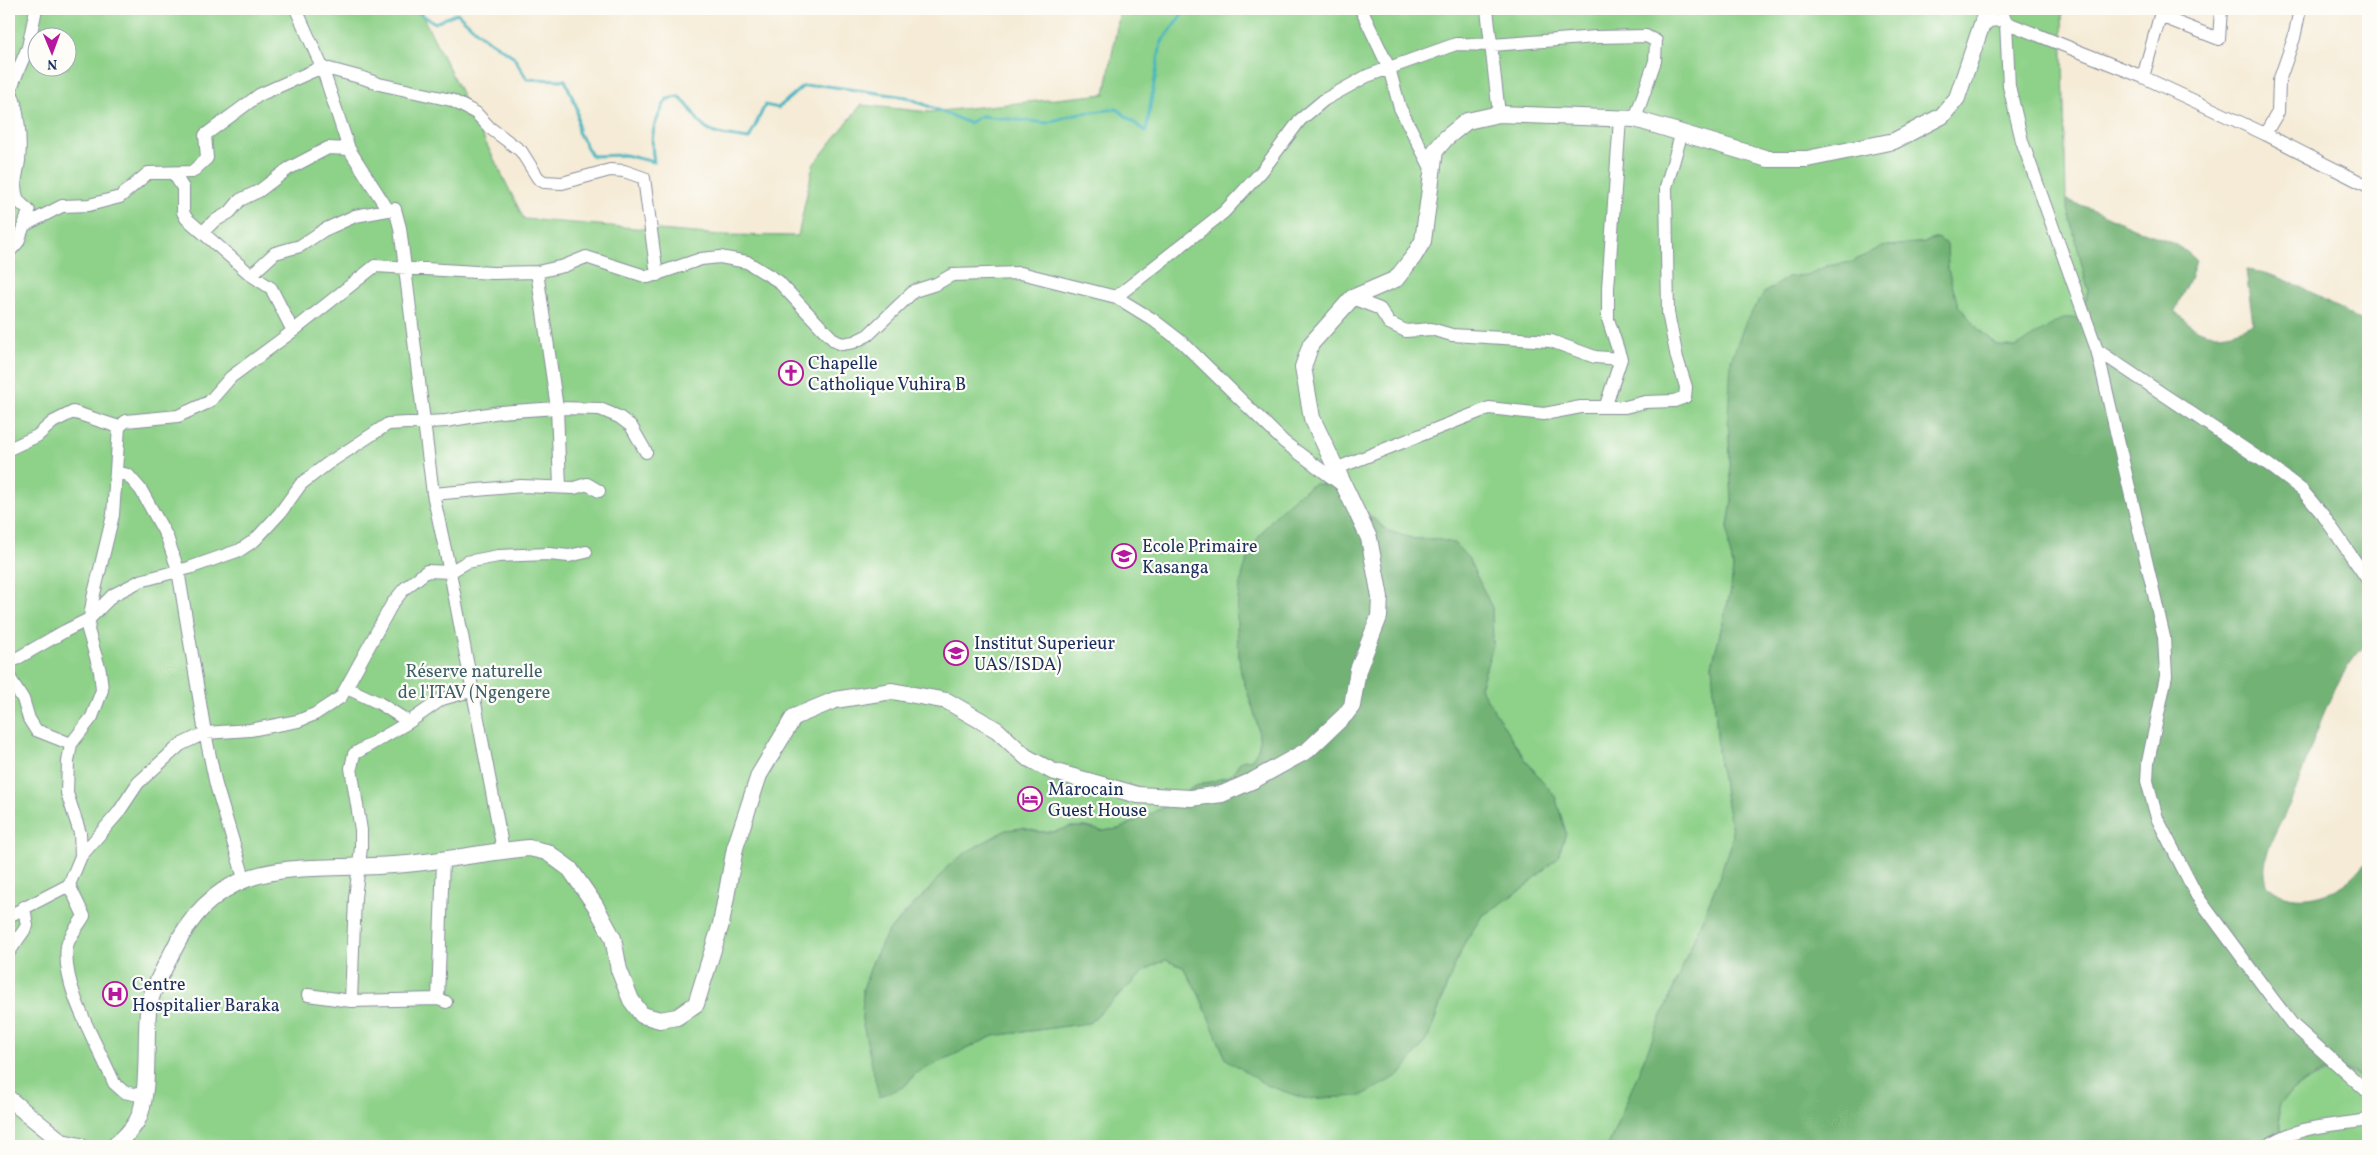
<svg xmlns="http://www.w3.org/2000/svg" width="2377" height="1155" font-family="Vollkorn,serif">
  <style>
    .green { fill: #8ed189; stroke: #548074; fill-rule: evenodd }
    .forest { fill: #72b375; stroke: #46716a }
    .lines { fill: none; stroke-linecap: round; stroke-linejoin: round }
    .stream { stroke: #47b5c0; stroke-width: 3 }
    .street-casing { stroke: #888d9a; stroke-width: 14 }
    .secondary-casing { stroke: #888d9a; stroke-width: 18 }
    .street { stroke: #fff; stroke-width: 12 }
    .secondary { stroke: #fff; stroke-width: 16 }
    .labels { text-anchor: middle; stroke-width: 4.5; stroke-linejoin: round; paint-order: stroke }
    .poi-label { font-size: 18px; fill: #1b2f5e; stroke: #fdfcf7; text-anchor: start }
    .park-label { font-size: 18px; fill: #3e606b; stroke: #fdfcf7 }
  </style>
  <rect width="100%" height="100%" fill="#fdfcf7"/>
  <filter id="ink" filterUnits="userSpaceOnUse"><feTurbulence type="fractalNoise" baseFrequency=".02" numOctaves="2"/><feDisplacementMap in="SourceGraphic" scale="10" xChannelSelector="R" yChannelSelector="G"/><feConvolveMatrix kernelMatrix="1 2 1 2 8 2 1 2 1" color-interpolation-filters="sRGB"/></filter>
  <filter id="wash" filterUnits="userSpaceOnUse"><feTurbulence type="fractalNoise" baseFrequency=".0096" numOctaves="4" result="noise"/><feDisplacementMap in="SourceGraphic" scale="20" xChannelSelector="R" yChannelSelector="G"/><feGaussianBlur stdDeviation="1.12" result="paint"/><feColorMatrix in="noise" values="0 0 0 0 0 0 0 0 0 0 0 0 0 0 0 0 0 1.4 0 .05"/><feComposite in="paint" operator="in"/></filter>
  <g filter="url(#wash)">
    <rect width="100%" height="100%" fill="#f5ebd6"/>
    <!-- green -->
    <path class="green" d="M 9,9 L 419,9 L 524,219 L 720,235 L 798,236 L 813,165 L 861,105 L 930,112 L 1105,94 L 1120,9 L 2062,9 L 2066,200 L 2088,290 L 2079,318 L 2016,347 L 1997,345 L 1978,329 L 1957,305 L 1948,270 L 1947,245 L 1938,238 L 1925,242 L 1881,247 L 1852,262 L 1827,266 L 1807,275 L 1788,277 L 1728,418 L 1732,501 L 1728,526 L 1729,548 L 1733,566 L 1731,590 L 1712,665 L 1719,763 L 1733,836 L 1718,881 L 1608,1146 L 9,1146 ZM 38,38 L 68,38 L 68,68 L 38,68 ZM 1314,484 L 1366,512 L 1388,531 L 1415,539 L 1436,539 L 1468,558 L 1492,608 L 1493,645 L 1480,688 L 1526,761 L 1555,796 L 1566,833 L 1558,857 L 1524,888 L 1482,916 L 1465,942 L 1448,982 L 1429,1036 L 1226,1059 L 1198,992 L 1183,967 L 1165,960 L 1147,969 L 1089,1023 L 993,1036 L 916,1073 L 905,1086 L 869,1047 L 862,1020 L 863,989 L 873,960 L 888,932 L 907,911 L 969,851 L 1006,830 L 1023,828 L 1039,832 L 1055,832 L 1070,827 L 1086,827 L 1101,831 L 1119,829 L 1176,801 L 1193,787 L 1230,776 L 1241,761 L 1252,759 C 1254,756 1258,750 1259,746 C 1262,727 1246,691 1241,672 C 1239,663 1239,652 1238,642 C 1232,574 1256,521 1314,484 Z
      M 2339,1069 L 2368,1080 L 2368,1146 L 2283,1146 L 2279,1104 C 2299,1084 2312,1077 2339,1069 Z"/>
    <!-- forest -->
    <path class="forest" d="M 2066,200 C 2089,207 2109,217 2131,227 C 2160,240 2171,236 2196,260 C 2192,279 2182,293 2175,311 C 2199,338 2221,340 2253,323 L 2246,270 C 2291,274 2330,305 2368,325 L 2368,642 C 2326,684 2314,746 2292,799 C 2282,821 2267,842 2265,866 C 2264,872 2266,879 2267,885 C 2272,888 2278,893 2284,895 C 2317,904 2352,886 2368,858 L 2368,1080 C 2360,1076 2348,1069 2339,1070 C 2316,1070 2294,1089 2279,1104 L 2283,1146 L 1608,1146 L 1718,881 L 1733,836 L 1719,763 L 1712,665 L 1731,590 L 1733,566 L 1729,548 L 1728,526 L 1732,501 L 1728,418 L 1731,360 L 1746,321 L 1764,293 L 1788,277 L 1807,275 L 1827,266 L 1852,262 L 1881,247 L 1925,242 L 1938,238 L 1947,245 L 1948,270 L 1958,305 L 1978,329 L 1997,345 L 2016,347 L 2063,318 L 2080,318 L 2088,290 Z
      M 1314,484 L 1330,484 L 1388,531 L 1415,539 L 1436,539 L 1454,543 L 1468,558 L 1492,608 L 1493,645 L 1480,688 L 1526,761 L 1555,796 L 1566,833 L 1558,857 L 1524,888 L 1482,916 L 1465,942 L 1448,982 L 1429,1036 L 1401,1074 L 1361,1096 L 1306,1099 L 1266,1085 L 1226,1059 L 1198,992 L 1183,967 L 1165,960 L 1147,969 L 1089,1023 L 993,1036 L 916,1073 L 905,1086 L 879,1097 L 862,1020 L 863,989 L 873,961 L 888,932 L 928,891 L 947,867 L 968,851 L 1006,830 L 1023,828 L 1039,832 L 1055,832 L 1070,827 L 1086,827 L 1101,831 L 1119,829 L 1176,801 L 1193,787 L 1230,776 L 1241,761 L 1252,759 C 1254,755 1258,750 1259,746 C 1262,727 1246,691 1241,672 C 1239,662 1239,651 1238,642 C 1232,572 1254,522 1314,484 Z"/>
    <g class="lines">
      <!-- stream -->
      <path class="stream" d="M 413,9 L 435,23 L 457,13 L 482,36 L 513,56 L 527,79 L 565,80 L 577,108 L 578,132 L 592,156 L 625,155 L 654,162 C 649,134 654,123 667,99 L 679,97 C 692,107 695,119 704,127 C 716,137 734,136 749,139 L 765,105 L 778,108 L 802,87 L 820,85 L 906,97 L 969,123 L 981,116 L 1047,123 L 1075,114 L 1117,109 L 1146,132
        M 1146,131 L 1161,43 L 1186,9"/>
    </g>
  </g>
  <g filter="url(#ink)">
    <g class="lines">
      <defs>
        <path id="street" d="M 296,9 L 322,67 L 349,149 L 388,210 L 395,209 L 400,228 L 433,494 L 450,572 L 503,850
          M 1361,9 L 1389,68 L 1400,108 L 1433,172
          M 1487,9 L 1499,114
          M 2001,9 L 2006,23 L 2009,86 L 2022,141 L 2097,350 L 2164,637 L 2166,676 L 2148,762 L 2147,781 L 2157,818 L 2197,896 L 2272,998 L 2292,1024 L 2368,1092
          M 1979,32 L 1989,21 L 2000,20 L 2143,77 L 2265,134 L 2368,186
          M 2143,77 L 2160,16 L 2219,39 L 2221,9
          M 9,89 C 19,104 21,143 19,161 C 17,175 12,186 18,200 C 20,204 26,207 29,211 L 18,242 L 9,252
          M 10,90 L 28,47 L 36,9
          M 2265,134 L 2278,112 L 2279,81 L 2294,38 L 2300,9
          M 174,174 L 183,188 L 183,212 L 186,218 L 251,275 L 271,288 L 293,331
          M 25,225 L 62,206 L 89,205 L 120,197 L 148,173 L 192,172 L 207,158 L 205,135 L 259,95 L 322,67 L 363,78 L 379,84 L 451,100 L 476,113 L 490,128 L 521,151 L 538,178 L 544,182 L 562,183 L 610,170 L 624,171 L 644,178 L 657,275
          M 203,232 L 213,222 L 230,212 L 240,200 L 259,191 L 288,169 L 328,148 L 349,149
          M 537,272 L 557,408 L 560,487
          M 251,275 L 275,253 L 300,246 L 324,230 L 355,216 L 388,210
          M 1116,297 L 1224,212 L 1262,171 L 1300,120 L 1324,100 L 1367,76 L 1456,44 L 1492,45 L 1596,37 L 1646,36 L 1656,41 L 1655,61 L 1635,119
          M 1352,298 L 1380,309 L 1389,323 L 1406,331 L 1431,329 L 1452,335 L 1551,341 L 1595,357 L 1621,359
          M 2097,350 L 2269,465 L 2302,490 L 2323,515 L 2368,580
          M 1606,405 L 1621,359 L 1608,319 L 1608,288 L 1620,119
          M 119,427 L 113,515 L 93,598 L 88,630 L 100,671 L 102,690 L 92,717 L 71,744 L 68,762 L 67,793 L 80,833 L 81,856 L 69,885 L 84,916 C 79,925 69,936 67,946 C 61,987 98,1045 114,1083 L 124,1092 L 144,1096
          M 9,449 L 37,436 L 53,422 L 73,412 L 119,427 L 126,421 L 178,416 L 209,402 L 231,377 L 293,331 L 375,266 L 493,273 L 537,272 L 564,266 L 586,257 L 648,277 L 701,259 L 720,257 L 747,262 L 778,281 L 821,327 L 835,341 L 842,344 L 854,342 L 868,335 L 914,291 L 936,284 L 952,275 L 1021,273 L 1116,297 L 1152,319 L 1183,343 L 1284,442 L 1343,486
          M 1335,469 L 1489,408 L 1544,414 L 1581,407 L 1625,407 L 1645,402 L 1674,401 L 1685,397 L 1686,387 L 1677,358 L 1668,313 L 1666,187 L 1682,132
          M 116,472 L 128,475 L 141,490 L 167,537 L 178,570 L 205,733 L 216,785 L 244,878
          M 433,494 L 521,486 L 574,488 L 587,484 L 599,491
          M 9,663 L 65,631 L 89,619 L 113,595 L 140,581 L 189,568 L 240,550 L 255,540 L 280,513 L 301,484 L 327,464 L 388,424 L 446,421 L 500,412 L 557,408 L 600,409 L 619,417 L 631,426 L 646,452
          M 9,677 L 23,699 L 29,719 L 36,730 L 71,744
          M 347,688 L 379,703 L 409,722
          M 81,856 L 118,813 L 138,783 L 180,745 L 205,733 L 250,730 L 298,721 L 315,714 L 341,697 L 392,604 L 404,589 L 427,571 L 450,572 L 467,562 L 498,556 L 549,554 L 569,556 L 586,552
          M 9,916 L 69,885
          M 9,952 L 27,926 L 24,907
          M 308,995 L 351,1001 L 438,999 L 446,1002
          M 438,999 L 443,860
          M 351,1001 L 355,898 L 361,848 L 361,830 L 351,768 L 354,754 L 409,722 L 442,699 L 474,690
          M 2267,1146 C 2299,1125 2332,1126 2368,1120"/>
        <path id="secondary" d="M 9,1099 L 62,1142 L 80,1146
          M 114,1146 C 123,1139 131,1131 137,1121 C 150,1098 145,1041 148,1012 C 150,992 163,971 172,953 C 221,851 299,872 394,865 C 439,862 484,852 529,848 L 547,852 L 570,869 L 595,905 L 613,938 L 619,970 L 631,1000 L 642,1015 L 660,1020 L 677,1017 L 696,1004 L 721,924 L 735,848 L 759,775 L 794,717 L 835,700 L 892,691 L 947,701 L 997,730 L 1026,757 L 1052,771 L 1138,795 L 1191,798 L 1222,794 L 1254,780 L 1308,750 L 1345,715 L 1352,706 L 1358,670 L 1379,617 L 1380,597 L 1369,538 L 1312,418 L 1303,367 L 1311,344 L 1352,298 L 1396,279 L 1414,256 L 1423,241 L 1435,151 L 1446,138 L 1467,121 L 1499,114 L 1635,119 L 1768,159 L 1807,159 L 1894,141 L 1942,116 L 1957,98 L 1987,9"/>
      </defs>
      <!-- street casing -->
      <use href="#street" class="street-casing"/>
      <!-- secondary casing -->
      <use href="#secondary" class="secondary-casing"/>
      <!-- street -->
      <use href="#street" class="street"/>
      <!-- secondary -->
      <use href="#secondary" class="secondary"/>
    </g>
  </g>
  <!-- icons -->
  <defs>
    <symbol id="church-ring" viewBox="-11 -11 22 22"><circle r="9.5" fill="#fdfcf7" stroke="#b5179e" stroke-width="1.5"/><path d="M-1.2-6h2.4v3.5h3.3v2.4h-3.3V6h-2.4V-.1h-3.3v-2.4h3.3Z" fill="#b5179e"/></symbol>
    <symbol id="school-ring" viewBox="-11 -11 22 22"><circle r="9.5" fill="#fdfcf7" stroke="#b5179e" stroke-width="1.5"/><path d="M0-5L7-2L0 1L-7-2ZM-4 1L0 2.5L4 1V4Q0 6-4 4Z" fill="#b5179e"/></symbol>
    <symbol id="university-ring" viewBox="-11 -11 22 22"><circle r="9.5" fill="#fdfcf7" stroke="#b5179e" stroke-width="1.5"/><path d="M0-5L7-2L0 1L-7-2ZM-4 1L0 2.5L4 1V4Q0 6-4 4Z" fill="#b5179e"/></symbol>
    <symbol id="hotel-ring" viewBox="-11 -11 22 22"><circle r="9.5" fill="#fdfcf7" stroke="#b5179e" stroke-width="1.5"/><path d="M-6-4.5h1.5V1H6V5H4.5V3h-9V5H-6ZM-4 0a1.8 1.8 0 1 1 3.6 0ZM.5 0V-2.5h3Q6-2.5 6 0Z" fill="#b5179e"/></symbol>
    <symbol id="hospital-ring" viewBox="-11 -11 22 22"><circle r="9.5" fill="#fdfcf7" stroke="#b5179e" stroke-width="1.5"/><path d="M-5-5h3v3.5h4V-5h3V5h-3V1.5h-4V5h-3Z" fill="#b5179e"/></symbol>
  </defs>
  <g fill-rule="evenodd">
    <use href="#church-ring" x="777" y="359" width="28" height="28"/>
    <use href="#school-ring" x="1110" y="542" width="28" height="28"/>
    <use href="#university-ring" x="942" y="639" width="28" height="28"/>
    <use href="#hotel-ring" x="1016" y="785" width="28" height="28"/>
    <use href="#hospital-ring" x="101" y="980" width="28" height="28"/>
  </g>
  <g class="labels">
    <!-- poi labels -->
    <g class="poi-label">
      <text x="808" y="369">Chapelle<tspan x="808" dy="21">Catholique Vuhira B</tspan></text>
      <text x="1142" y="552">Ecole Primaire<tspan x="1142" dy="21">Kasanga</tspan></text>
      <text x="974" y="649">Institut Superieur<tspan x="974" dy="21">UAS/ISDA)</tspan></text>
      <text x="1048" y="795">Marocain<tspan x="1048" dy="21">Guest House</tspan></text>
      <text x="132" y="990">Centre<tspan x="132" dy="21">Hospitalier Baraka</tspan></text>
    </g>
    <!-- park labels -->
    <g class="park-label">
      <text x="474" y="677">Réserve naturelle<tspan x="474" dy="21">de l'ITAV (Ngengere</tspan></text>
    </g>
  </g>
  <!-- margin -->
  <rect width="2377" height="1155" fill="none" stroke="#fdfcf7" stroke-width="30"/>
  <!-- north arrow -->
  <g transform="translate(52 52) rotate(179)"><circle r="24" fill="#fdfcf7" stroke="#a3aaba"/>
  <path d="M0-4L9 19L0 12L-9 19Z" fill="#b5179e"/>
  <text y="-8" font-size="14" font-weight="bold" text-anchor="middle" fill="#1b2f5e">N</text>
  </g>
</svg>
